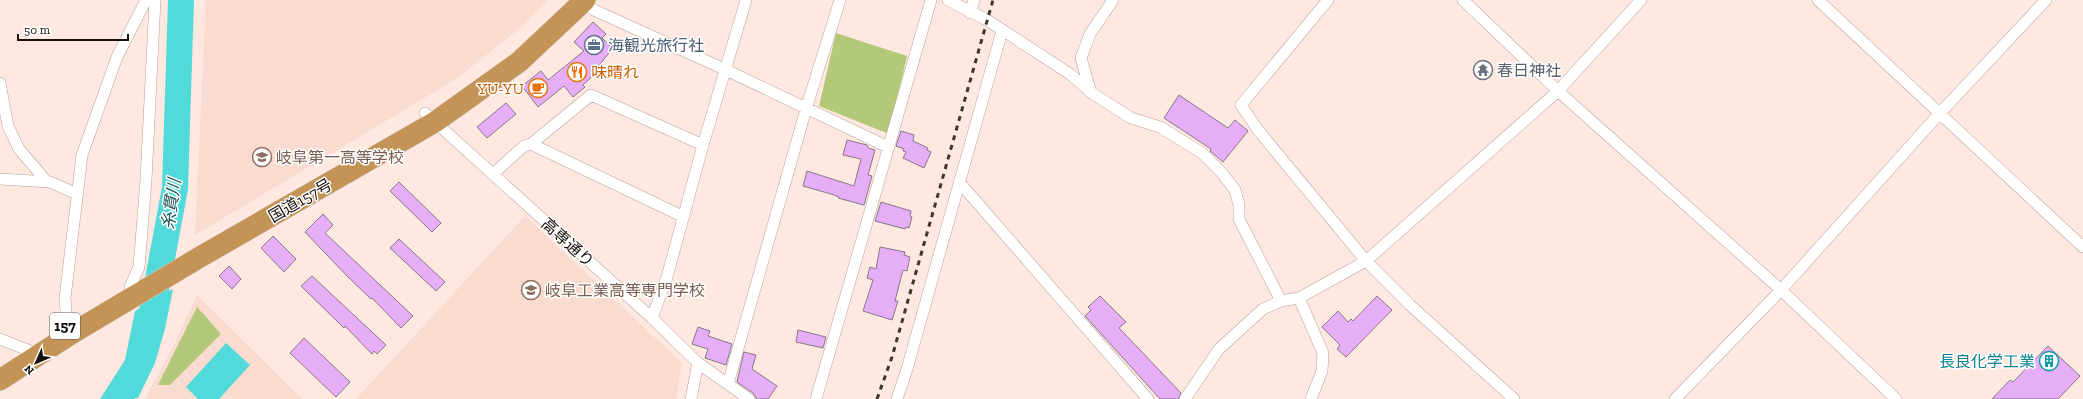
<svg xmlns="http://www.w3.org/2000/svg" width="2083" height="399" font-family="'Zilla Slab','Noto Sans JP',serif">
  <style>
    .built { fill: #f9dbcf }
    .green { fill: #b3c979 }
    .water { fill: #52d9d9 }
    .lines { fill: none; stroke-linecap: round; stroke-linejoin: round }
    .river { stroke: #52d9d9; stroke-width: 26 }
    .building { fill: #e5aef7; stroke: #857988 }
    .street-casing { stroke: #b5a098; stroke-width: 12 }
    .highway-casing { stroke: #d5d4d3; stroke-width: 22 }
    .street { stroke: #fff; stroke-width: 11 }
    .highway { stroke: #c39456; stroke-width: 21 }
    .rail { stroke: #3f3531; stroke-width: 3; stroke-dasharray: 5 5; stroke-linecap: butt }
    .labels { text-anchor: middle; stroke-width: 3; stroke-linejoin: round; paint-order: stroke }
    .shield { fill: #fff; stroke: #5d5856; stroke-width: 1 }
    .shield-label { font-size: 15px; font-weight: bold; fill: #17100d }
    .service-label { font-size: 16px; fill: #4e5e75; stroke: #fff; text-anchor: start }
    .worship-label { font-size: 16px; fill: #5b616d; stroke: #fff; text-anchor: start }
    .food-label { font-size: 16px; fill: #c56008; stroke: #fff; text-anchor: start }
    .education-label { font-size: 16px; fill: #785e54; stroke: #fff; text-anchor: start }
    .street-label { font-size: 16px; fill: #17100d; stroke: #fff }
    .culture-label { font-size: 16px; fill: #0d838f; stroke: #fff; text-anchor: end }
    .water-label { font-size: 17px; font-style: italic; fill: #1c5555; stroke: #fff }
  </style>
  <rect width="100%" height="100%" fill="#ffe8df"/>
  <!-- built -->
  <path class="built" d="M 206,0 L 548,0 L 524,25 L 456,79 L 195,235 Z
    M 525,216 L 682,363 L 676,399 L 356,399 Z
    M 197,295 L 302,399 L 145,399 L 174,345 Z"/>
  <!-- green -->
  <path class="green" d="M 836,33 L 907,56 L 889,134 L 819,106 Z
    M 197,307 L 221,334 L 170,385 L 158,385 Z"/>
  <!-- water -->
  <path class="water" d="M 173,289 L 165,329 L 155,363 L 138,398 L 100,399 L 125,360 L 135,311 Z
    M 226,343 L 250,365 L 219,399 L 198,399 L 186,387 Z"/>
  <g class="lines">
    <!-- river -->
    <path class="river" d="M 119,399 L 131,379 L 146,344 L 175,188 L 181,0"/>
  </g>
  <!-- building -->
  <path class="building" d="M 593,22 L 606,34 L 602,38 L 613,48 L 597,68 L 599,70 L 583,85 L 585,87 L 573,97 L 564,86 L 538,107 L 522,86 L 541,71 L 548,80 L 584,51 L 574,42 Z
    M 1179,95 L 1228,128 L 1235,120 L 1248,131 L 1223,162 L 1210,151 L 1211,149 L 1164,118 Z
    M 506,103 L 516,114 L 487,138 L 477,127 Z
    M 901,131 L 914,135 L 913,141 L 928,148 L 927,150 L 931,152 L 924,168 L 903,158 L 906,152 L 903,151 L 904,149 L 896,146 Z
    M 847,140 L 867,145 L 868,148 L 875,150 L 868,175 L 872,176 L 864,205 L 838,198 L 839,197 L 831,194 L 803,186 L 807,171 L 854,186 L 861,159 L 843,155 Z
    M 399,182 L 441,223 L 432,232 L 390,191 Z
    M 881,202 L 911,211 L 910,216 L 912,217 L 909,228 L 906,227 L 905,229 L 875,221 Z
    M 323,214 L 333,225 L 325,233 L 413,316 L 401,328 L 372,298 L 371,299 L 348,277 L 305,232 Z
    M 273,236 L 296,259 L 284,272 L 261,248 Z
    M 399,239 L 445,282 L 436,291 L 390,248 Z
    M 880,247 L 905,252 L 904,255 L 910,257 L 907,271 L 903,270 L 895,301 L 898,301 L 892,320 L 863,311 L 873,280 L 867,278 L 870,267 L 876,269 Z
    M 229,266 L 241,279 L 232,289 L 219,276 Z
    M 312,276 L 386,345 L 377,354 L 374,351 L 372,354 L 345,326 L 344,328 L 301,286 Z
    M 1100,296 L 1126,322 L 1119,328 L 1181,393 L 1178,399 L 1160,399 L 1085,316 L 1091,310 L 1088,307 Z
    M 1377,296 L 1392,310 L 1346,357 L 1337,349 L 1340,345 L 1322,327 L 1338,311 L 1348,322 L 1351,319 L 1353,321 Z
    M 698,327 L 710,331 L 708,336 L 732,344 L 726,365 L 705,358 L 708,349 L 692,344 Z
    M 798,330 L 826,337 L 823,348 L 796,342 Z
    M 304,338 L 350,382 L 336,397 L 290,353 Z
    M 2048,346 L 2080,376 L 2058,399 L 1992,399 L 2010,380 L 2013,382 Z
    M 744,352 L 756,355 L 752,369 L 777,386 L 768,399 L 757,399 L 753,393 L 737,382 Z"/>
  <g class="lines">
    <defs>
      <path id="street" d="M 948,0 L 987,20 L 1070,74 L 1092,93 L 1131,118 L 1160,127 L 1202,153 L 1221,172 L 1235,190 L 1239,205 L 1239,219 L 1281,301
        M 1328,0 L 1241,105 L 1258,130 L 1366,261 L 1410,305 L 1514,399
        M 1463,0 L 1558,91 L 1781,290 L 1896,399
        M 1818,0 L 2083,247
        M 583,2 L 594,10 L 724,69 L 888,147
        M 970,13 L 974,0
        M 0,83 L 8,126 L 19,149 L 47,182
        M 1091,93 L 1081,58 L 1090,34 L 1113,0
        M 425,113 L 652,318 L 698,363 L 749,399
        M 531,144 L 591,95 L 703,145
        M 493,174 L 524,146 L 531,144 L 684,217
        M 0,179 L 50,182 L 77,194
        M 960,183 L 1148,399
        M 130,287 L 139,267 L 146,180 L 155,0
        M 1299,298 L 1323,353 L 1322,371 L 1311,399
        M 652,318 L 667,277 L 703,145 L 746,0
        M 67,325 L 65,298 L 82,155 L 117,57 L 146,0
        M 0,339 L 28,350
        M 728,384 L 806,109 L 840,0
        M 691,399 L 698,363
        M 816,399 L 931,0
        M 897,399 L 907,369 L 1002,31
        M 1185,399 L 1219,349 L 1263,309 L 1281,301 L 1299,298 L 1366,261 L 1558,91 L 1641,0
        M 1675,399 L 1781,290 L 1940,113 L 2046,0"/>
      <path id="highway" d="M 0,380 L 71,334 L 200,257 L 435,122 L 519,62 L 585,0"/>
    </defs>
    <!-- street casing -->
    <use href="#street" class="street-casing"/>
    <!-- highway casing -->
    <use href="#highway" class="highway-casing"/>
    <!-- street -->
    <use href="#street" class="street"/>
    <!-- highway -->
    <use href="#highway" class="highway"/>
    <!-- rail -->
    <path class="rail" d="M 877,399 L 892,357 L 993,0"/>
  </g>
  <!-- icons -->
  <defs>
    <symbol id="office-ring" viewBox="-11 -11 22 22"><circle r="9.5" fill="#fff" stroke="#5c6f8a" stroke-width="1.5"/><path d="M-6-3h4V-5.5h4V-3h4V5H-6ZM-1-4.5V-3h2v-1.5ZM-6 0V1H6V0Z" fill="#5c6f8a"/></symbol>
    <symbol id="temple-ring" viewBox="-11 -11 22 22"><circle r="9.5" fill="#fff" stroke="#6b7280" stroke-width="1.5"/><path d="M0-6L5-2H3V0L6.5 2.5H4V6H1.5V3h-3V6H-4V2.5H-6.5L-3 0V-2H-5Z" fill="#6b7280"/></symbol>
    <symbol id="restaurant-ring" viewBox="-11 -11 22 22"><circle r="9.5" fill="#fff" stroke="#e8710a" stroke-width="1.5"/><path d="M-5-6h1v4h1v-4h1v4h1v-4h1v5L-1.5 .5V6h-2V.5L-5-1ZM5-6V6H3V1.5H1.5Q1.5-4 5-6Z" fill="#e8710a"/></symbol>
    <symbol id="cafe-ring" viewBox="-11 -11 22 22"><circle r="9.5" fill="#fff" stroke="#e8710a" stroke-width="1.5"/><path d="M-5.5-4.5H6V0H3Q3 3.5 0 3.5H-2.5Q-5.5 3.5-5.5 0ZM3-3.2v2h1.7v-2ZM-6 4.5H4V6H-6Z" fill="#e8710a"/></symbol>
    <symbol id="school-ring" viewBox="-11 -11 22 22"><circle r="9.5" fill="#fff" stroke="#8d6e63" stroke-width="1.5"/><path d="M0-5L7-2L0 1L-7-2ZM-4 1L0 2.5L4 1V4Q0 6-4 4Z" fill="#8d6e63"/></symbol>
    <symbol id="university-ring" viewBox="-11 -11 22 22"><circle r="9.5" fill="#fff" stroke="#8d6e63" stroke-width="1.5"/><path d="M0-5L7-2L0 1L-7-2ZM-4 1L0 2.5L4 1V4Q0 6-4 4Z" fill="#8d6e63"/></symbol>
    <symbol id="building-ring" viewBox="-11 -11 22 22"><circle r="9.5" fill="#fff" stroke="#0f9aa8" stroke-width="1.5"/><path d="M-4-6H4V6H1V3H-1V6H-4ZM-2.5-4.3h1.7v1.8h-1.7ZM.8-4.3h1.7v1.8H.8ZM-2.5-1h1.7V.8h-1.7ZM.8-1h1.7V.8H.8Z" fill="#0f9aa8"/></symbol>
  </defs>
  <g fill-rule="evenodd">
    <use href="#office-ring" x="583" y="34" width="22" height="22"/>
    <use href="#temple-ring" x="1472" y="59" width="22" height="22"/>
    <use href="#restaurant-ring" x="566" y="61" width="22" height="22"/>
    <use href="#cafe-ring" x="527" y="77" width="22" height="22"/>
    <use href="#school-ring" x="251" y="146" width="22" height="22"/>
    <use href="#university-ring" x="520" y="279" width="22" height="22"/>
    <use href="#building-ring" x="2038" y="350" width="22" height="22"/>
  </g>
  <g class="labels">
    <!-- shield labels -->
    <rect class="shield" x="50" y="313" width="30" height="26" rx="3"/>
    <g class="shield-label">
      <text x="65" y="331">157</text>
    </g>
    <!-- service labels -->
    <g class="service-label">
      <text x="608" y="51">海観光旅行社</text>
    </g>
    <!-- worship labels -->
    <g class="worship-label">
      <text x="1497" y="76">春日神社</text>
    </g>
    <!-- food labels -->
    <g class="food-label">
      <text x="591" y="78">味晴れ</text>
      <text x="524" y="94" text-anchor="end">YU-YU</text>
    </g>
    <!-- education labels -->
    <g class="education-label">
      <text x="276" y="163">岐阜第一高等学校</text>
      <text x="545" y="296">岐阜工業高等専門学校</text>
    </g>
    <!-- street labels -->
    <g class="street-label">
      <text transform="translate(300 200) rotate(-30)" y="6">国道157号</text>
      <text transform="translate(568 242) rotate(42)" y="6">高専通り</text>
    </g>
    <!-- culture labels -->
    <g class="culture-label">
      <text x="2035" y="367">長良化学工業</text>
    </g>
    <!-- water labels -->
    <g class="water-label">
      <text transform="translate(171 204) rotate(-82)" y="6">糸貫川</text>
    </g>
  </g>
  <!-- north arrow -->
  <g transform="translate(36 363) rotate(225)" stroke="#ffffff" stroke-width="3" paint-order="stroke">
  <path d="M0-3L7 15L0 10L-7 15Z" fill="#17100d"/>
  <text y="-6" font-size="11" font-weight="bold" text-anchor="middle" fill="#17100d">N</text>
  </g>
  <!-- scale -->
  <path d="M18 34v6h110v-6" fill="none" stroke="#17100d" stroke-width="2"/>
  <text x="24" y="34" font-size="12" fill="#17100d" stroke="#ffffff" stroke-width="3" paint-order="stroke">50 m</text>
</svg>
